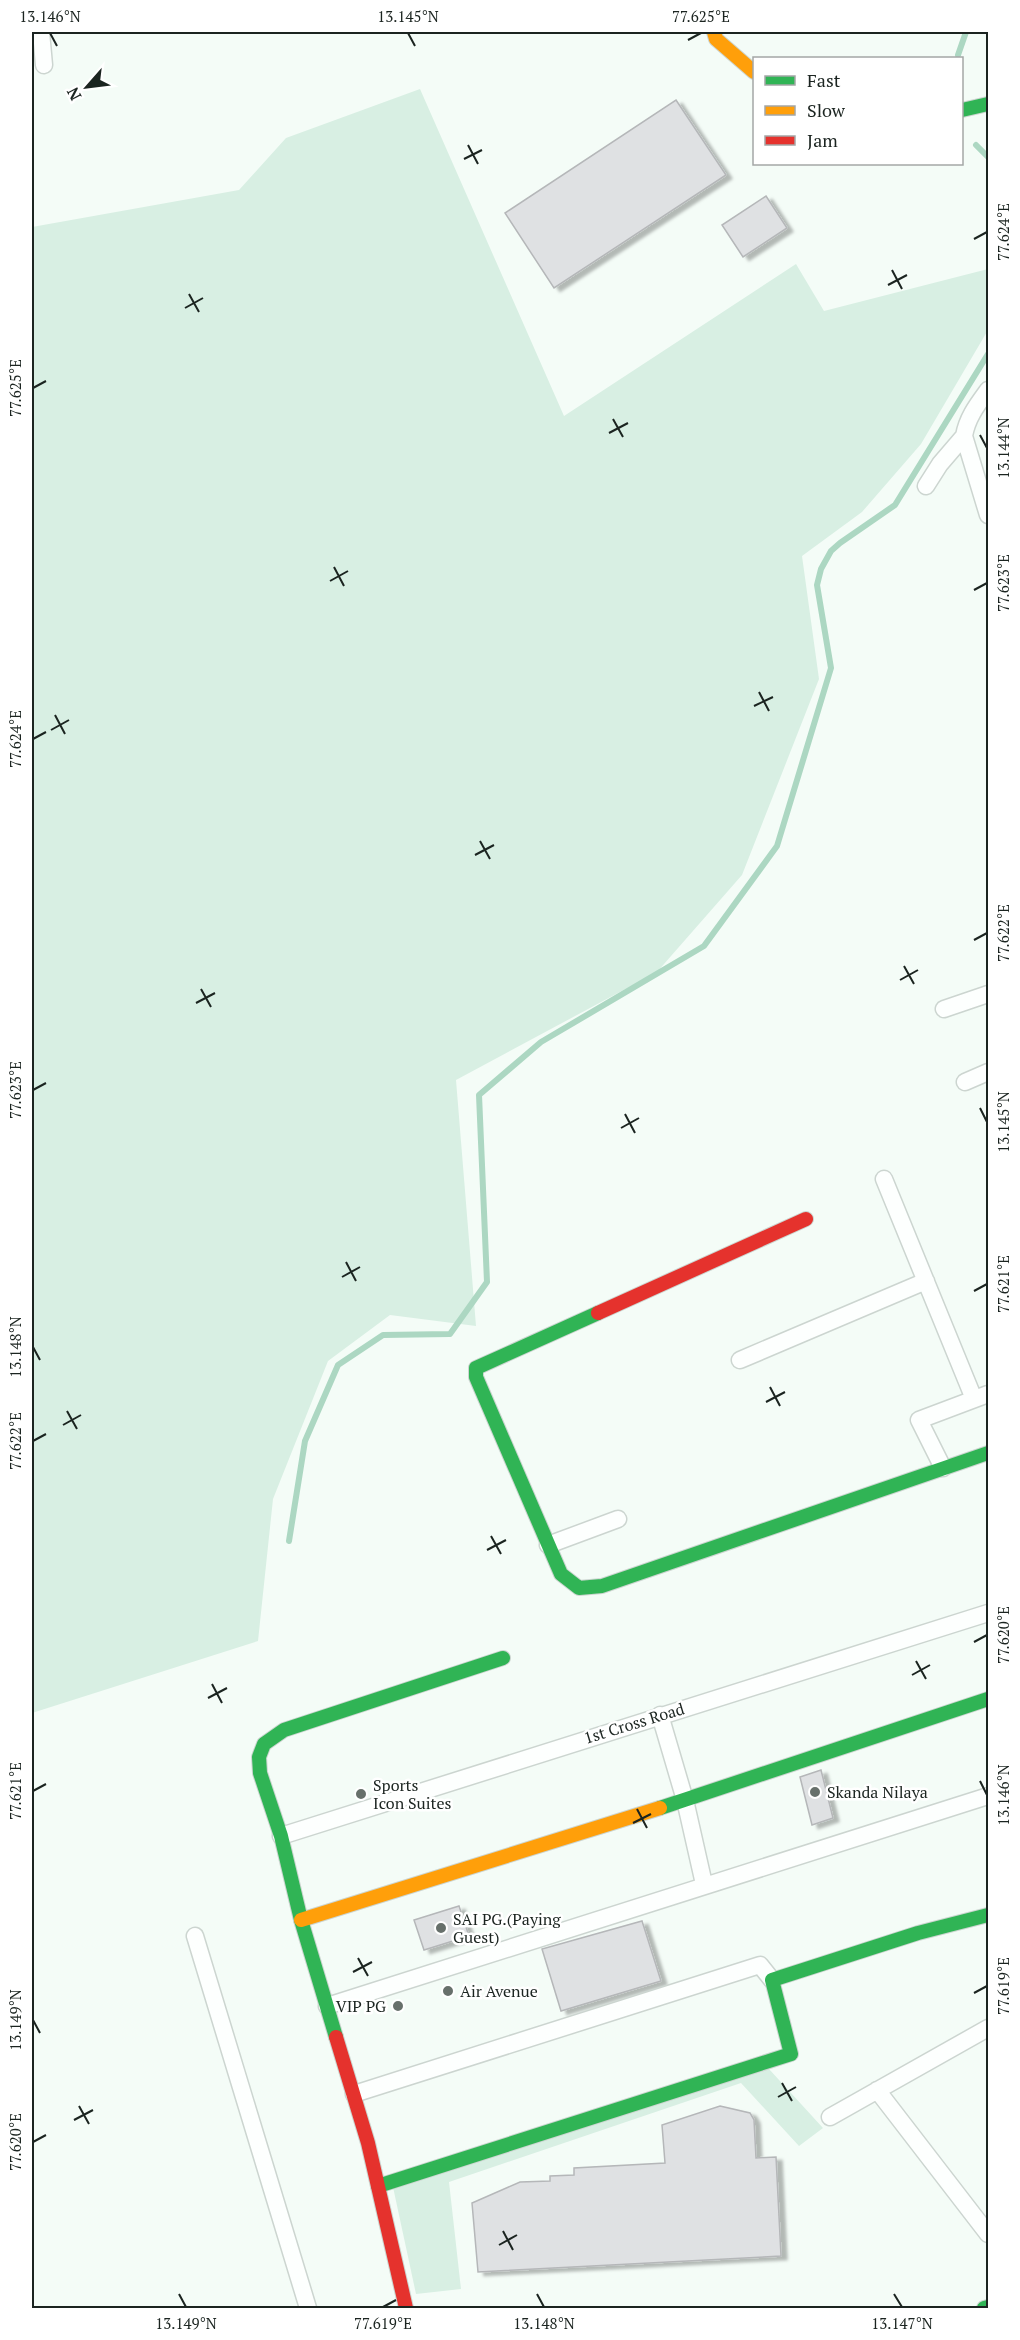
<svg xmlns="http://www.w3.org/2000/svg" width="1020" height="2340" font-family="'PT Serif',serif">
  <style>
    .green { fill: #d8efe3 }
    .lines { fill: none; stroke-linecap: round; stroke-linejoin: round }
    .stream { stroke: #acd7c2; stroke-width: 6 }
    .building { fill: #dfe1e3; stroke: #b5b7b9; stroke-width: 1.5; filter: url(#shadow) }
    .street-casing { stroke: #ccd5d0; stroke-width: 19 }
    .fast-casing { stroke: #ccd5d0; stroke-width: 16 }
    .slow-casing { stroke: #ccd5d0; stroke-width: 16 }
    .jam-casing { stroke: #ccd5d0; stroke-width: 16 }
    .street { stroke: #fdfffe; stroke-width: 16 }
    .fast { stroke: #30b455; stroke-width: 14 }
    .slow { stroke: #ff9f0a; stroke-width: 14 }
    .jam { stroke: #e5322d; stroke-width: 14 }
    .ticks { fill: none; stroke: #1b2420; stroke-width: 2 }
    .poi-dot { fill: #67706b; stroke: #fff; stroke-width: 2 }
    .labels { text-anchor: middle; stroke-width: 5; stroke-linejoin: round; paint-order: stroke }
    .street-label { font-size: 16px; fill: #1b2420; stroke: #fff }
    .poi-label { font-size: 16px; fill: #1b2420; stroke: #fff; text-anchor: start }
    .neatline { fill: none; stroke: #1b2420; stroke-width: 2 }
    .ticks-label { font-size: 15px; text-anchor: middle; fill: #1b2420 }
  </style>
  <defs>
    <filter id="shadow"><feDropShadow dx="6" dy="3.5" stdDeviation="1.5" flood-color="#0004"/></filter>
  </defs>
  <rect width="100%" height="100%" fill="#f4fcf7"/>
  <!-- green -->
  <path class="green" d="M 420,89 L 564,416 L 796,264 L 824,311 L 988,269 L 988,330 L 921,444 L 862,512 L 802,556 L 819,679 L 742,875 L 657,972 L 456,1080 L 476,1326 L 390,1315 L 328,1361 L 273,1499 L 258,1641 L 32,1713 L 32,227 L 239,190 L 286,138 Z
    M 769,2069 L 823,2128 L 799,2146 L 741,2083 L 449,2182 L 461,2289 L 416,2294 L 393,2187 Z"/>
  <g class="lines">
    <!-- stream -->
    <path class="stream" d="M 958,55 L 966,32
      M 976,145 L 988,157
      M 289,1541 L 305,1441 L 338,1365 L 383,1335 L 450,1334 L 487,1282 L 479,1095 L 541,1042 L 704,946 L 777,846 L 831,668 L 817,585 L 821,569 L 831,551 L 840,543 L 895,505 L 988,354"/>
  </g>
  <!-- building -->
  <path class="building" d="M 676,100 L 726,175 L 554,288 L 505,213 Z
    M 766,196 L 787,228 L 743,257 L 722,225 Z
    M 821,1770 L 833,1818 L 812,1825 L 800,1777 Z
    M 459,1906 L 469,1936 L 424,1950 L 414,1920 Z
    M 642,1921 L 661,1981 L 561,2011 L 542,1949 Z
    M 720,2106 L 750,2113 L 754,2120 L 756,2158 L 776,2157 L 781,2256 L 478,2272 L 472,2203 L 520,2182 L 550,2181 L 550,2176 L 574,2175 L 574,2168 L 665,2163 L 662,2125 Z"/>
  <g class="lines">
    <defs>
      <path id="street" d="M 41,32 L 44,65
        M 988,390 C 977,405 967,418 964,436 L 988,515
        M 926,486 L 940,464 L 964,436
        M 944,1009 L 988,994
        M 965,1082 L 988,1072
        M 884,1179 L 974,1399
        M 740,1360 L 926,1281
        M 943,1468 L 919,1420 L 988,1394
        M 548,1545 L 618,1519
        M 660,1715 L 685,1800 L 704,1884
        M 281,1836 L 988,1613
        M 195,1936 L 308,2308
        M 327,2006 L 988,1796
        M 877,2090 L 988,2234
        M 354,2094 L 760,1965 L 772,1980
        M 830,2117 L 988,2028"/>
      <path id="fast" d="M 962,110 L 988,104
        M 598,1313 L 476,1368 L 476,1377 L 561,1574 L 579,1588 L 602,1586 L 988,1453
        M 660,1808 L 988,1699
        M 336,2037 L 301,1920 L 281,1836 L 260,1773 L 259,1757 L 264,1744 L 284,1730 L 503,1658
        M 378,2186 L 791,2054 L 772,1980 L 918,1933 L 988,1915
        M 984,2308 L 988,2307"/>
      <path id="slow" d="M 714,32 L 716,39 L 754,72
        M 301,1920 L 660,1808"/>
      <path id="jam" d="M 598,1313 L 806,1219
        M 336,2037 L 368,2143 L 406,2308"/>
    </defs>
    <!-- street casing -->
    <use href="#street" class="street-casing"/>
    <!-- fast casing -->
    <use href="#fast" class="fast-casing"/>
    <!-- slow casing -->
    <use href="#slow" class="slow-casing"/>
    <!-- jam casing -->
    <use href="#jam" class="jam-casing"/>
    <!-- street -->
    <use href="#street" class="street"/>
    <!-- fast -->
    <use href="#fast" class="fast"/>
    <!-- slow -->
    <use href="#slow" class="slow"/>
    <!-- jam -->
    <use href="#jam" class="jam"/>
  </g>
  <!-- ticks -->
  <path class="ticks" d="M 50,33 L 57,46M 408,33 L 415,46M 688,40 L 701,33M 468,145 L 478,164M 464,159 L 482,150M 974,239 L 987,232M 892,270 L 902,289M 888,285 L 907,275M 189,294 L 199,312M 185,308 L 203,298M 33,388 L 46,381M 613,419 L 623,437M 609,433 L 628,423M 980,435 L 987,448M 334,567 L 344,586M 330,581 L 348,571M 974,590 L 987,583M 759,692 L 769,711M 754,706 L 773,697M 55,715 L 65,734M 51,730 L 69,720M 33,739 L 46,732M 480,841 L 490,859M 475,855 L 494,845M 974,940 L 987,933M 904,966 L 914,984M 900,980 L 918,970M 201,989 L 211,1007M 196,1003 L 215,993M 33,1090 L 46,1083M 980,1108 L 987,1122M 625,1114 L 635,1133M 621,1128 L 639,1118M 346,1262 L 356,1281M 342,1277 L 360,1267M 974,1291 L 987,1284M 33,1347 L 40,1360M 770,1387 L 780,1406M 766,1402 L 785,1392M 67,1411 L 77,1429M 63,1425 L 81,1415M 33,1441 L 46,1434M 491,1536 L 501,1554M 487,1550 L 506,1540M 974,1642 L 987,1635M 916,1661 L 926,1679M 912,1675 L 930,1665M 212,1684 L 222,1703M 208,1698 L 227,1688M 980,1781 L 987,1795M 33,1791 L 46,1784M 637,1809 L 647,1828M 633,1823 L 651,1814M 358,1958 L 368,1976M 353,1972 L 372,1962M 974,1993 L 987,1986M 33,2020 L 40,2033M 782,2083 L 792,2101M 778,2097 L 796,2087M 79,2106 L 89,2124M 74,2120 L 93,2110M 33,2142 L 46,2135M 503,2231 L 513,2250M 499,2245 L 517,2235M 179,2294 L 186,2307M 537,2294 L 544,2307M 894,2294 L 902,2307M 383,2307 L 396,2300"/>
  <!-- markers -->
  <g class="poi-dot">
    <circle cx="815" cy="1792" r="6"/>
    <circle cx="361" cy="1794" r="6"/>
    <circle cx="441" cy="1928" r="6"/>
    <circle cx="448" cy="1991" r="6"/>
    <circle cx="398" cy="2006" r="6"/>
  </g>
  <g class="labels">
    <!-- street labels -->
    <g class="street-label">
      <text transform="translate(634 1723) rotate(-17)" y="6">1st Cross Road</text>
    </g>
    <!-- poi labels -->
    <g class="poi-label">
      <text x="373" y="1791">Sports<tspan x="373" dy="18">Icon Suites</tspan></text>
      <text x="827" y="1798">Skanda Nilaya</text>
      <text x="453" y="1925">SAI PG.(Paying<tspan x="453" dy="18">Guest)</tspan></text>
      <text x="460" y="1997">Air Avenue</text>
      <text x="386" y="2012" text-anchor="end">VIP PG</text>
    </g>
  </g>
  <!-- border -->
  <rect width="1020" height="2340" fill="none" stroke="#ffffff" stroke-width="66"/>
  <!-- legend -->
  <rect x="753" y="57" width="210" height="108" fill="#ffffff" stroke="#a4a7a6" stroke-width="1.5"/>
  <rect x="765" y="76" width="30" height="9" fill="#30b455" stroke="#a4a7a6" stroke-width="1.5"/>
  <text x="807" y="87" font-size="18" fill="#1b2420">Fast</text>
  <rect x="765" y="106" width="30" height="9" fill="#ff9f0a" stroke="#a4a7a6" stroke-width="1.5"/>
  <text x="807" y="117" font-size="18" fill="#1b2420">Slow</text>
  <rect x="765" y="136" width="30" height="9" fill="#e5322d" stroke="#a4a7a6" stroke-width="1.5"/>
  <text x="807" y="147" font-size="18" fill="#1b2420">Jam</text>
  <!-- north arrow -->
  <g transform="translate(87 87) rotate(242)" stroke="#ffffff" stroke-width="4.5" paint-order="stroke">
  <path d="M0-4.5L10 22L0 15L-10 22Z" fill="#1b2420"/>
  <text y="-9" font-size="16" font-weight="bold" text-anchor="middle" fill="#1b2420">N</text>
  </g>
  <rect x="33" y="33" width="954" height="2274" class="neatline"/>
  <g class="ticks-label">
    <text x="50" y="22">13.146°N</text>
    <text x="408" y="22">13.145°N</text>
    <text x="701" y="22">77.625°E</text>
    <text transform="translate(1004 232) rotate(-90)" y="5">77.624°E</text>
    <text transform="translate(16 388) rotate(-90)" y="5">77.625°E</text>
    <text transform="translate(1004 448) rotate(-90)" y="5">13.144°N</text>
    <text transform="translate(1004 583) rotate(-90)" y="5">77.623°E</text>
    <text transform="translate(16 739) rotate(-90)" y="5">77.624°E</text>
    <text transform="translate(1004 933) rotate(-90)" y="5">77.622°E</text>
    <text transform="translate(16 1090) rotate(-90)" y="5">77.623°E</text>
    <text transform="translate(1004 1122) rotate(-90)" y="5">13.145°N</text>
    <text transform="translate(1004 1284) rotate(-90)" y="5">77.621°E</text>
    <text transform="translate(16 1347) rotate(-90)" y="5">13.148°N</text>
    <text transform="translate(16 1441) rotate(-90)" y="5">77.622°E</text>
    <text transform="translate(1004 1635) rotate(-90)" y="5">77.620°E</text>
    <text transform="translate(16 1791) rotate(-90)" y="5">77.621°E</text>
    <text transform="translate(1004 1795) rotate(-90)" y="5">13.146°N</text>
    <text transform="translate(1004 1986) rotate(-90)" y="5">77.619°E</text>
    <text transform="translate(16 2020) rotate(-90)" y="5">13.149°N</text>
    <text transform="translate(16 2142) rotate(-90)" y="5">77.620°E</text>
    <text x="186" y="2329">13.149°N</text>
    <text x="383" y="2329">77.619°E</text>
    <text x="544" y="2329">13.148°N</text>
    <text x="902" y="2329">13.147°N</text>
  </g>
</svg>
